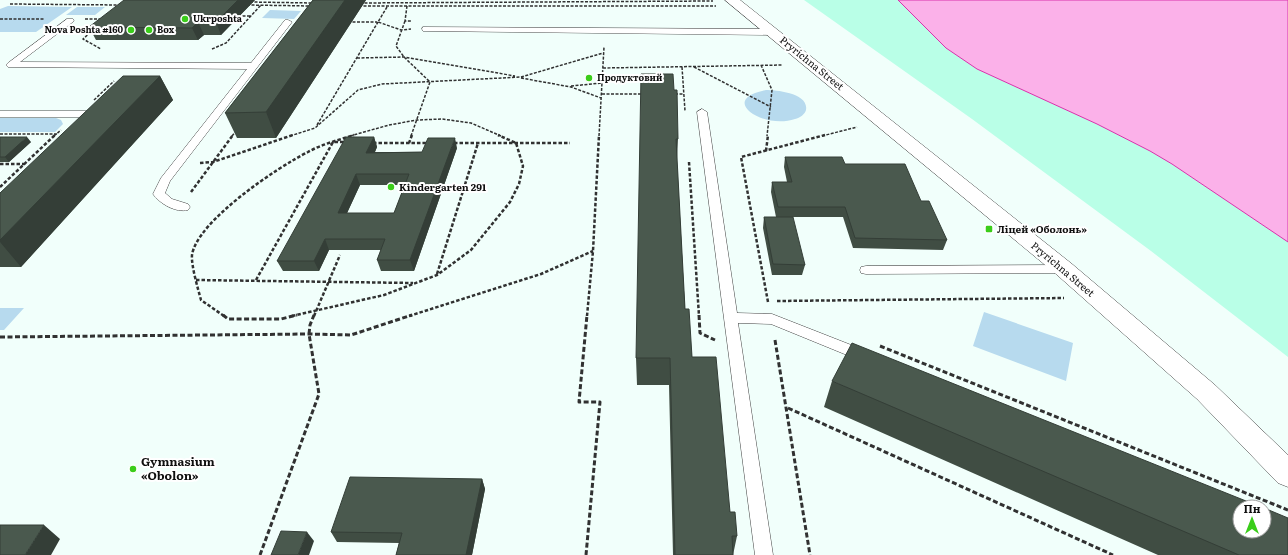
<svg xmlns="http://www.w3.org/2000/svg" width="1288" height="555" font-family="Literata,serif">
  <style>
    .green { fill: #b7daee }
    .sand { fill: #b9ffe7 }
    .water { fill: #fbb1e9; stroke: #d931ac }
    .lines { fill: none; stroke-linecap: round; stroke-linejoin: round }
    .lane-casing { stroke: #424242; stroke-width: 1 }
    .street-casing { stroke: #424242; stroke-width: 1 }
    .path-far2 { stroke: #313131; stroke-width: 1.5; stroke-dasharray: 3 1.5; stroke-linecap: butt }
    .path-far1 { stroke: #313131; stroke-width: 2.5; stroke-dasharray: 3.5 2; stroke-linecap: butt }
    .path { stroke: #313131; stroke-width: 3; stroke-dasharray: 5 2.5; stroke-linecap: butt }
    .lane { fill: #fff; fill-rule: evenodd }
    .street { fill: #fff; fill-rule: evenodd }
    .wall { fill: #404d43; fill-rule: evenodd }
    .shaded-wall { fill: #343e37 }
    .building { fill: #4a594e; stroke: #343e37; fill-rule: evenodd }
    .poi-dot { fill: #3acd1a; stroke: #fff; stroke-width: 1.5 }
    .labels { text-anchor: middle; stroke-width: 4; stroke-linejoin: round; paint-order: stroke }
    .far-poi-label { font-size: 9px; font-weight: bold; fill: #0f0f0f; stroke: #fff; text-anchor: start }
    .street-label { font-size: 10px; fill: #0f0f0f; stroke: #fff }
    .poi-label { font-size: 10px; font-weight: bold; fill: #0f0f0f; stroke: #fff; text-anchor: start }
    .near-poi-label { font-size: 12px; font-weight: bold; fill: #0f0f0f; stroke: #fff; text-anchor: start }
  </style>
  <rect width="100%" height="100%" fill="#f1fffb"/>
  <!-- green -->
  <path class="green" d="M 8,6 L 72,7 L 36,32 L 0,32 L 0,9 Z
    M 77,7 L 105,7 L 95,15 L 66,15 Z
    M 270,10 L 301,11 L 294,19 L 262,18 Z
    M 766,90 C 776,90 809,93 806,110 C 805,114 800,118 795,119 C 763,130 717,99 766,90 Z
    M 0,118 L 56,118 L 61,120 L 63,124 L 55,132 L 0,132 Z
    M 0,308 L 24,308 L 4,330 L 0,330 Z
    M 984,312 L 1073,343 L 1066,381 L 973,346 Z"/>
  <!-- sand -->
  <path class="sand" d="M 804,0 L 898,0 L 946,48 L 977,69 L 1097,124 L 1150,151 L 1172,164 L 1288,242 L 1288,357 L 1151,251 L 972,119 Z"/>
  <!-- water -->
  <path class="water" d="M 898,0 L 1288,0 L 1288,242 L 1172,164 L 1150,151 L 1097,124 L 977,69 L 946,48 Z"/>
  <g class="lines">
    <defs>
      <path id="lane" d="M 67,19 L 73,19 L 74,21 L 20,62 L 251,63 L 285,20 L 288,20 L 292,22 L 170,181 L 165,193 L 172,199 L 188,204 L 190,207 L 188,210 C 176,213 160,204 153,194 L 161,178 L 247,69 L 8,67 L 6,65 L 8,63 Z
        M 423,27 L 773,29 L 777,32 L 773,35 L 426,31 L 423,31 L 422,29 Z
        M 702,109 L 707,112 L 737,313 L 772,314 L 869,352 L 871,356 L 869,360 L 864,362 L 771,324 L 738,323 L 773,555 L 755,555 L 697,112 Z
        M 0,111 L 89,111 L 94,114 L 89,117 L 0,117 Z
        M 1064,265 L 1069,266 L 1070,269 L 1069,272 L 1064,273 L 866,274 L 861,273 L 860,270 L 861,267 L 866,266 Z"/>
      <path id="street" d="M 725,0 L 740,0 L 1072,264 L 1215,385 L 1288,455 L 1288,487 L 1278,483 L 1197,399 L 1056,274 Z"/>
    </defs>
    <!-- lane casing -->
    <use href="#lane" class="lane-casing"/>
    <!-- street casing -->
    <use href="#street" class="street-casing"/>
    <!-- path-far2 -->
    <path class="path-far2" d="M 250,2 L 313,3
      M 360,3 L 713,1
      M 10,4 L 120,5
      M 247,5 L 312,6
      M 359,6 L 716,6
      M 407,6 L 405,21 L 411,21
      M 387,7 L 378,22 L 401,30 L 411,29
      M 238,16 L 251,16
      M 0,19 L 44,19
      M 85,19 L 102,19
      M 405,21 L 396,46 L 404,57 L 430,82 L 411,136
      M 348,22 L 377,22
      M 94,29 L 83,39 L 101,49
      M 212,49 L 226,43 L 261,5
      M 357,58 L 404,57 L 515,76
      M 761,65 L 772,90 L 767,136
      M 682,67 L 685,111
      M 694,67 L 771,107
      M 603,68 L 783,65
      M 521,78 L 571,87 L 601,98
      M 571,86 L 602,83
      M 602,94 L 644,94
      M 675,94 L 684,94
      M 94,100 L 114,81
      M 317,125 L 378,22
      M 0,134 L 57,134
      M 54,136 L 61,130
      M 232,136 L 236,131
      M 290,136 L 315,128 L 358,90 L 382,84 L 521,77 L 603,53
      M 350,136 L 389,125 L 417,120 L 442,119 L 471,123 L 501,136
      M 599,136 L 604,47
      M 822,136 L 857,127"/>
    <!-- path-far1 -->
    <path class="path-far1" d="M 412,135 L 409,143 L 429,143
      M 373,143 L 409,143
      M 454,143 L 570,143
      M 766,151 L 768,135
      M 689,162 L 699,316
      M 200,163 L 213,162 L 293,135
      M 0,164 L 25,164
      M 0,187 L 55,135
      M 191,192 L 233,135
      M 437,274 L 478,143
      M 196,280 L 413,283
      M 256,280 L 333,142 L 346,142
      M 777,301 L 1064,298
      M 768,302 L 741,157 L 825,135
      M 224,316 L 201,300 C 198,289 191,265 192,255 C 197,221 278,167 308,152 C 322,144 339,140 354,135
      M 292,316 L 384,295 L 437,275 L 471,250 L 510,202 L 519,184 L 523,166 L 516,143 L 498,135
      M 314,316 L 340,255
      M 409,316 L 541,274 L 593,251
      M 587,316 L 593,251 L 599,135"/>
    <!-- path -->
    <path class="path" d="M 223,315 L 228,319 L 281,319 L 297,315
      M 699,315 L 700,333 L 715,340
      M 0,337 L 309,334 L 351,335 L 412,315
      M 775,340 L 810,555
      M 880,346 L 1288,510
      M 788,408 L 1113,555
      M 260,555 L 319,394 L 309,334 L 310,325 L 314,315
      M 586,555 L 600,402 L 579,402 L 587,315"/>
    <!-- lane -->
    <use href="#lane" class="lane"/>
    <!-- street -->
    <use href="#street" class="street"/>
  </g>
  <!-- wall -->
  <path class="wall" d="M 255,0 L 221,35 L 204,35 L 198,40 L 96,40 L 89,27 Z
    M 313,0 L 366,0 L 276,138 L 237,138 L 225,113 Z
    M 160,76 L 173,100 L 21,267 L 0,267 L 0,193 Z
    M 674,90 L 678,139 L 677,161 L 685,309 L 692,357 L 730,512 L 737,536 L 733,555 L 673,555 L 669,385 L 637,385 L 636,358 Z
    M 0,137 L 31,142 L 9,162 L 0,162 Z
    M 374,137 L 377,147 L 375,152 L 422,152 L 457,148 L 414,271 L 381,271 L 377,260 L 381,250 L 329,250 L 319,271 L 283,271 L 277,261 ZM 360,185 L 405,185 L 394,213 L 347,213 Z
    M 785,157 L 845,164 L 921,201 L 947,240 L 943,250 L 853,248 L 843,217 L 776,217 L 771,192 L 772,182 L 787,182 L 784,167 Z
    M 764,217 L 805,265 L 802,275 L 772,275 L 763,228 Z
    M 832,381 L 1288,555 L 1158,555 L 824,407 Z
    M 482,479 L 485,489 L 472,555 L 396,555 L 399,543 L 337,542 L 331,532 Z"/>
  <!-- shaded-wall -->
  <path class="shaded-wall" d="M 238,0 L 255,0 L 221,35 L 216,22 Z
    M 345,0 L 366,0 L 276,138 L 266,112 Z
    M 198,22 L 204,35 L 198,40 L 192,28 Z
    M 160,76 L 173,100 L 21,267 L 0,242 L 0,240 Z
    M 27,137 L 31,142 L 9,162 L 5,157 Z
    M 374,137 L 377,147 L 370,163 L 366,153 Z
    M 455,138 L 457,148 L 414,271 L 410,260 Z
    M 356,174 L 360,185 L 342,224 L 338,213 Z
    M 325,239 L 329,250 L 319,271 L 314,261 Z
    M 482,479 L 485,489 L 472,555 L 466,555 Z
    M 44,525 L 60,539 L 51,555 L 25,555 Z
    M 307,532 L 314,541 L 309,555 L 298,555 Z"/>
  <!-- building -->
  <path class="building" d="M 124,0 L 238,0 L 216,22 L 198,22 L 192,28 L 89,27 Z
    M 313,0 L 345,0 L 266,112 L 225,113 Z
    M 641,74 L 673,74 L 674,90 L 677,90 L 678,139 L 676,139 L 685,309 L 689,309 L 692,357 L 716,357 L 730,512 L 735,512 L 737,536 L 732,536 L 733,555 L 675,555 L 670,358 L 636,358 Z
    M 123,76 L 160,76 L 0,240 L 0,193 Z
    M 0,137 L 27,137 L 5,157 L 0,157 Z
    M 346,137 L 374,137 L 366,153 L 422,152 L 428,138 L 455,138 L 410,260 L 377,260 L 385,239 L 325,239 L 314,261 L 277,261 ZM 356,174 L 409,174 L 394,213 L 338,213 Z
    M 785,157 L 842,157 L 845,164 L 905,164 L 921,201 L 929,201 L 947,240 L 855,238 L 845,207 L 778,207 L 772,182 L 792,182 Z
    M 764,217 L 793,217 L 805,265 L 773,264 Z
    M 852,343 L 1261,507 L 1240,507 L 1240,531 L 1264,531 L 1264,508 L 1288,518 L 1288,555 L 1239,555 L 832,381 Z
    M 350,477 L 482,479 L 466,555 L 396,555 L 402,533 L 331,532 Z
    M 0,525 L 44,525 L 25,555 L 0,555 Z
    M 281,531 L 307,532 L 298,555 L 271,555 Z"/>
  <!-- markers -->
  <g class="poi-dot">
    <circle cx="185" cy="19" r="4"/>
    <circle cx="131" cy="30" r="4"/>
    <circle cx="149" cy="30" r="4"/>
    <circle cx="589" cy="78" r="4"/>
    <circle cx="391" cy="187" r="4"/>
    <rect x="985" y="225" width="8" height="8" rx="2"/>
    <circle cx="133" cy="469" r="4"/>
  </g>
  <g class="labels">
    <!-- far-poi labels -->
    <g class="far-poi-label">
      <text x="193" y="22">Ukrposhta</text>
      <text x="123" y="33" text-anchor="end">Nova Poshta #160</text>
      <text x="157" y="33">Box</text>
      <text x="597" y="81">Продуктовий</text>
    </g>
    <!-- street labels -->
    <g class="street-label">
      <text transform="translate(812 63) rotate(39)" y="4">Pryrichna Street</text>
      <text transform="translate(1063 269) rotate(40)" y="4">Pryrichna Street</text>
    </g>
    <!-- poi labels -->
    <g class="poi-label">
      <text x="399" y="191">Kindergarten 291</text>
      <text x="997" y="233">Ліцей «Оболонь»</text>
    </g>
    <!-- near-poi labels -->
    <g class="near-poi-label">
      <text x="141" y="466">Gymnasium<tspan x="141" dy="14">«Obolon»</tspan></text>
    </g>
  </g>
  <!-- north arrow -->
  <g transform="translate(1252 519)"><circle r="19" fill="#ffffff" stroke="#9f9f9f"/>
  <path d="M0-3L7 15L0 10L-7 15Z" fill="#3acd1a"/>
  <text y="-6" font-size="11" font-weight="bold" text-anchor="middle" fill="#0f0f0f">Пн</text>
  </g>
</svg>
